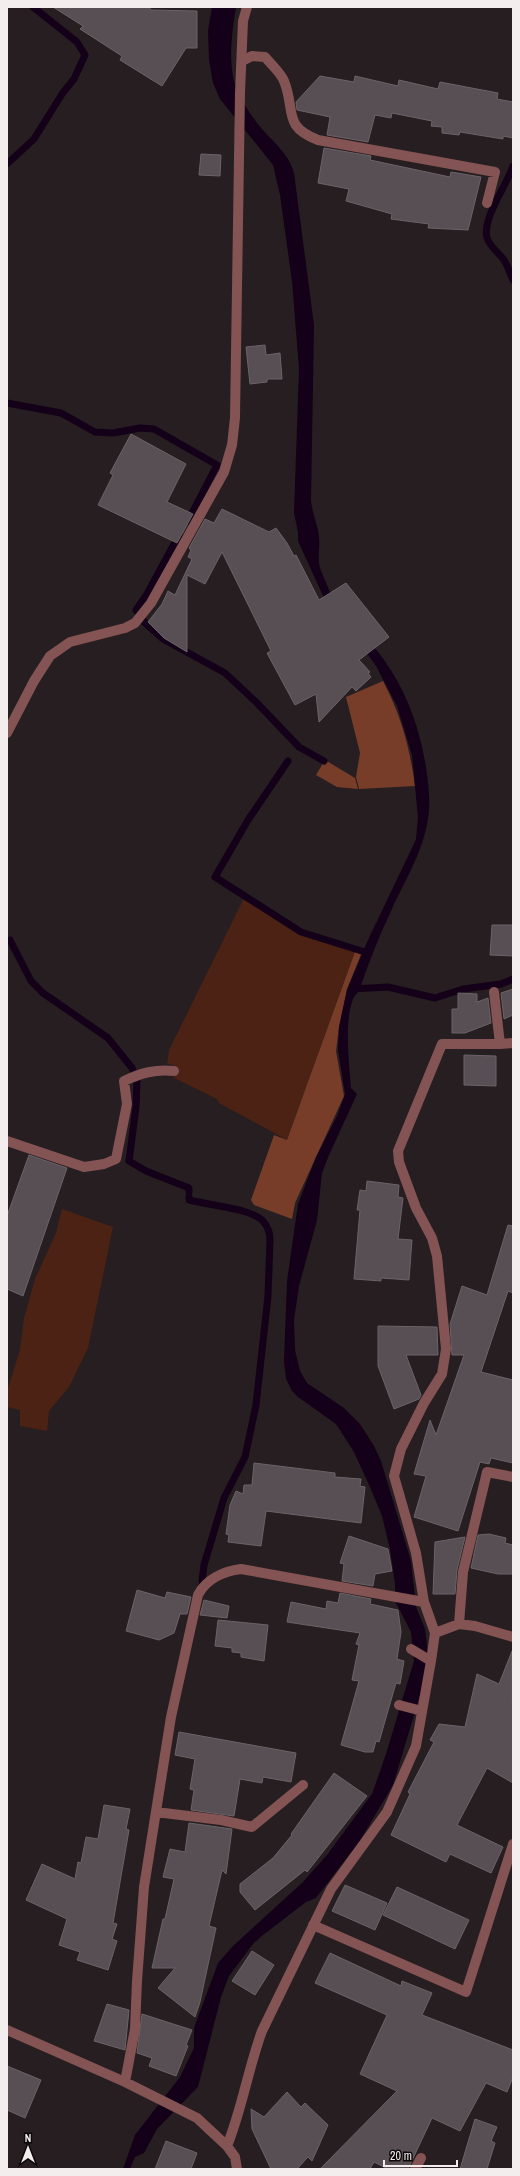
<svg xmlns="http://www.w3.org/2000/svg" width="520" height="2176" font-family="'Archivo Narrow',sans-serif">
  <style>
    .green { fill: #4b2214 }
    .forest { fill: #773d29 }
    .water { fill: #140018 }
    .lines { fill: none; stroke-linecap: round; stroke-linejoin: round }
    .stream { stroke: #140018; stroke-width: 7 }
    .building { fill: #574f54; stroke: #6b6368 }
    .minor { stroke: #845353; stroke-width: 10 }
  </style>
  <rect width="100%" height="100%" fill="#261e20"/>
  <!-- green -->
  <path class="green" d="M 244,898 L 298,932 L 356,949 L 287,1140 L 219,1103 L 217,1099 L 174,1078 L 175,1066 L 167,1063 L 169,1050 Z
    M 62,1209 L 113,1227 L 88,1348 L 69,1387 L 49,1411 L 47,1431 L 20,1426 L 20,1410 L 7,1407 L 7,1391 L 20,1350 L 24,1318 L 35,1279 L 56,1233 Z"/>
  <!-- forest -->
  <path class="forest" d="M 383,681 C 401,715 410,748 415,786 L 359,789 L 356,777 L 360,753 L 346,697 Z
    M 325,760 L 355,778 L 358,789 L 337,787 L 316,775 Z
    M 356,949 L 362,952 L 347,989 L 339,1027 L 336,1051 L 344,1096 L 295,1203 L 292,1219 L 254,1205 L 251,1200 L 274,1135 L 287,1140 Z"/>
  <!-- water -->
  <path class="water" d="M 212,7 L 236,7 C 232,32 227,65 237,90 C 241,100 254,120 262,129 C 274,143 289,154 294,173 L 314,325 L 311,500 C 312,513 318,525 319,537 C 320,546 318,555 319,563 C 320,571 326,582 329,590 C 342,616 360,631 378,652 C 410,692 426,745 429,795 C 432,838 408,874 391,911 C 379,936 369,962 360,988 C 359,992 355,995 353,999 C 344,1023 349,1062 351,1088 L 357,1094 L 329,1155 L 322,1173 L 317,1220 L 299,1286 L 294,1320 L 295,1350 L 300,1371 L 307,1383 L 344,1408 L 360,1424 L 374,1446 L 381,1461 L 411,1561 L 416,1607 L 425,1629 L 428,1654 L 423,1685 L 393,1785 L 359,1842 L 316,1898 L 306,1902 L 263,1935 L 253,1944 L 229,1976 L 221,1997 L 198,2087 L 157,2129 L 144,2153 L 135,2157 L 130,2169 L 123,2169 L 135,2135 L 180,2077 L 194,2048 L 194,2028 L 218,1963 L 233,1946 L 302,1883 L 327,1855 L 372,1794 L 386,1754 L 414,1661 L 411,1632 L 395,1601 L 395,1584 L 390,1549 L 382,1516 L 370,1487 L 354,1452 L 336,1424 L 298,1397 L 292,1391 L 286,1379 L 284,1362 L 287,1281 L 298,1204 L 316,1157 L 337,1116 L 345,1094 L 338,1050 L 339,1027 L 347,990 L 367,942 L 412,848 L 416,839 L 418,818 L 412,755 L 397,706 L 376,666 L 369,656 L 354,642 L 324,598 L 298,541 L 298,532 L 294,513 L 299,369 L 292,281 L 280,195 L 273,165 L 220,99 L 213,83 L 209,60 L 208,31 Z"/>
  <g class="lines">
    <!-- stream -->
    <path class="stream" d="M 7,164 L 34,139 L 62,94 L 74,79 L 85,55 L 77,42 L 33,7
      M 513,166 C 507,185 482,218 487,238 C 490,247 499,253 504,260 C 508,266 510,274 513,280
      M 7,403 L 61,413 L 95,432 L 113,433 L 140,428 L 154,429 L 217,465 L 188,521
      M 179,535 L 147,594 L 136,610 L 145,623 L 163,639 L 225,673 L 256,702 L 299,747 L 324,761
      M 288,761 L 248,820 L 215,877 L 301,932 L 368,953
      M 10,940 L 31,981 L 43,993 L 108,1038 L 132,1068 L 137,1081 L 136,1107 L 129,1161 L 146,1171 L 189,1188 L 189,1192
      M 352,989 L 388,987 L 435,998 L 463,989 L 501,984 L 513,979
      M 189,1197 L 189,1200 C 208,1205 248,1208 262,1220 C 268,1226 270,1232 270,1240 L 268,1296 L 256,1405 L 245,1457 L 224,1498 L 204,1565 L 202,1581"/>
  </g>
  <!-- building -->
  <path class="building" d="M 53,7 L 149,7 L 151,10 L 197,11 L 197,48 L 186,48 L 162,86 L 120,60 L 122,56 L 80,29 L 83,26 Z
    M 320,76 L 354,82 L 355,76 L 398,86 L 399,80 L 438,89 L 440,82 L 498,93 L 497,99 L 513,102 L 513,138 L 503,136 L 503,139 L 460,132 L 459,135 L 442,133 L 442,127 L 431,126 L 432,121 L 392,113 L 391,118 L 375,115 L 368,142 L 327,135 L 330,117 L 297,110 L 296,102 Z
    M 324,148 L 371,156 L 370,160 L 450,177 L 451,172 L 481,177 L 468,230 L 428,228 L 429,224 L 391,219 L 392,214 L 346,201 L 349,189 L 318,183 Z
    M 201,154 L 221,155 L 220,176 L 199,175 Z
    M 265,345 L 266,355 L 280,353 L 282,379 L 267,379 L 267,382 L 250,384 L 246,347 Z
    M 131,434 L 186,464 L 167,502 L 193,514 L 177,543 L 98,505 L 113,475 L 110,473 Z
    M 222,509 L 269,532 L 276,528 L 287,543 L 294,556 L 296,555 L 319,600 L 346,583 L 389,637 L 359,660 L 370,672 L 368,673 L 371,677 L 356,691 L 352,687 L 319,722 L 316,694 L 295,705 L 267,653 L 271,651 L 222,552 L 205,584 L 187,575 L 187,652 L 164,638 L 148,622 L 162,604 L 168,591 L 175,595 L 192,559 L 188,557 L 191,550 L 189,548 L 205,519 L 214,523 Z
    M 492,925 L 513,925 L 513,956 L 490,955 Z
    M 513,989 L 513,1015 L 504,1019 L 501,993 Z
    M 458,993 L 477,994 L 477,1002 L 488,998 L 491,1023 L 465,1033 L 452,1033 L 452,1009 L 458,1009 Z
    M 464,1055 L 496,1056 L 496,1086 L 464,1085 Z
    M 29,1155 L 67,1168 L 23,1296 L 7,1289 L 7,1216 Z
    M 367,1181 L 399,1185 L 398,1197 L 403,1198 L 398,1239 L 412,1240 L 409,1280 L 381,1278 L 381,1281 L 354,1279 L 360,1210 L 357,1210 L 360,1190 L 366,1191 Z
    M 508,1225 L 513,1226 L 513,1293 L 508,1291 L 481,1372 L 513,1380 L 513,1463 L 491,1458 L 489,1464 L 480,1462 L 458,1531 L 414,1517 L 426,1476 L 414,1474 L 430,1420 L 436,1435 L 464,1355 L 452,1355 L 450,1324 L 462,1286 L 487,1295 Z
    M 378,1326 L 437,1327 L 438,1355 L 406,1355 L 421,1395 L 419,1399 L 394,1409 L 378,1366 Z
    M 254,1463 L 335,1473 L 335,1477 L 361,1479 L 360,1486 L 365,1487 L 361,1523 L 266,1511 L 261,1546 L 228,1542 L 229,1535 L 226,1534 L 230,1505 L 236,1491 L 243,1494 L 244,1485 L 252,1485 Z
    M 489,1534 L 506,1538 L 505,1543 L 513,1545 L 513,1574 L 498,1574 L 471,1568 L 478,1535 Z
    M 349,1536 L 388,1549 L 392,1571 L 375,1574 L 373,1586 L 342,1581 L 344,1564 L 340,1563 Z
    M 465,1537 L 457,1570 L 455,1594 L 433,1594 L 435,1542 Z
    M 137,1590 L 165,1598 L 167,1592 L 191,1597 L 187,1614 L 180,1614 L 174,1633 L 159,1640 L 126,1631 Z
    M 340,1593 L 371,1599 L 370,1604 L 398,1610 L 401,1632 L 397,1659 L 404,1661 L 400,1684 L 396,1683 L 379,1742 L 376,1741 L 373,1752 L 365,1752 L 341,1745 L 359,1681 L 352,1680 L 359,1645 L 356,1644 L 360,1633 L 287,1622 L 291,1602 L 326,1609 L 327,1601 L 338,1603 Z
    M 204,1600 L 229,1606 L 227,1618 L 200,1615 Z
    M 218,1620 L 268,1625 L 264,1661 L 241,1657 L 241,1653 L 232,1652 L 232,1648 L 215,1646 Z
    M 512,1651 L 513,1783 L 487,1768 L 457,1825 L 503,1847 L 491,1873 L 450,1854 L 446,1862 L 391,1835 L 410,1794 L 408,1792 L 434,1742 L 430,1740 L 439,1724 L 465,1727 L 477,1674 L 499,1684 Z
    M 179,1732 L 296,1753 L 291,1782 L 263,1777 L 262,1783 L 240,1779 L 234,1816 L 191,1810 L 194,1790 L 190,1789 L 195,1759 L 175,1755 Z
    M 334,1773 L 367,1796 L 307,1872 L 305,1870 L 255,1910 L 240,1892 L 240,1884 L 273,1858 L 292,1835 L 291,1834 Z
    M 104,1805 L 130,1809 L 126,1829 L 129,1830 L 113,1923 L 117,1924 L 112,1939 L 117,1941 L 108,1970 L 77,1960 L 80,1952 L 59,1945 L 67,1919 L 26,1900 L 42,1864 L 75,1879 L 78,1862 L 81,1863 L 86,1837 L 98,1839 Z
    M 189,1823 L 232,1829 L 226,1874 L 222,1870 L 209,1926 L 216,1928 L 200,2002 L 195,2017 L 158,1988 L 175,1968 L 152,1968 L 163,1919 L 165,1919 L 174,1879 L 163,1877 L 170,1849 L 185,1852 Z
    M 345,1885 L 387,1903 L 375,1930 L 332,1911 Z
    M 397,1887 L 469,1920 L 455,1949 L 383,1915 Z
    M 252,1951 L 274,1965 L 255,1995 L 232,1981 Z
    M 330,1953 L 401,1986 L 402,1981 L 432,1993 L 422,2015 L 513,2050 L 513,2077 L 507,2092 L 486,2083 L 460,2131 L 432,2118 L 408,2169 L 388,2169 L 374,2162 L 370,2169 L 320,2169 L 397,2091 L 360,2074 L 387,2015 L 315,1983 Z
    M 107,2004 L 129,2010 L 125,2050 L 94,2041 Z
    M 142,2014 L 192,2030 L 186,2045 L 188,2046 L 176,2076 L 149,2066 L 152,2058 L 137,2053 Z
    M 7,2066 L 41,2080 L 25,2118 L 7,2110 Z
    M 287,2092 L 301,2107 L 305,2103 L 328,2125 L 312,2161 L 308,2157 L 297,2169 L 271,2169 L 252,2129 L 251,2109 L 264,2117 Z
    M 475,2119 L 497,2127 L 491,2141 L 495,2143 L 487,2169 L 460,2169 Z
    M 166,2141 L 197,2153 L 191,2169 L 155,2169 Z"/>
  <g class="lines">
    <!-- minor -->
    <path class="minor" d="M 242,61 L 252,56 L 265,57 C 271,64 281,73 284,81 C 296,111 282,126 318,140 L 495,172 L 487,203
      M 7,733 L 34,681 L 50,656 L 70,642 L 125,628 L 135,623 L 151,603 L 224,472 L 232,445 L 235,418 L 240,93 L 243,21 L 247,7
      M 500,1044 L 513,1043
      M 7,1141 L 84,1167 L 104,1164 L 116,1159 L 127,1104 L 124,1081 C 141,1073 155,1069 174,1071
      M 459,1624 L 463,1572 L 487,1472 L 513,1477
      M 435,1633 L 459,1624 L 475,1626 L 513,1637
      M 411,1649 L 431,1661
      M 399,1705 L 422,1711
      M 156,1812 L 221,1820 L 252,1827 L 303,1785
      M 313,1925 L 466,1992 L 513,1844
      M 7,2030 L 125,2082 L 197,2118 L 227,2146 L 235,2157 L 237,2169
      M 125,2082 L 135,2029 L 137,1981 L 144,1887 L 171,1717 L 198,1595 C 206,1579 224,1571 241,1569 L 424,1602
      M 227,2146 C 242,2109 248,2069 262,2031 L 331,1889 L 387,1812 L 416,1746 L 431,1661 L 435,1633 L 424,1602 L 416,1553 L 394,1476 L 401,1449 L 424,1403 L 442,1374 L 446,1349 L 437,1256 L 432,1238 L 416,1208 L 399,1162 L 398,1151 L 442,1044 L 500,1044 L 494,992
      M 415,2169 L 421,2158"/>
  </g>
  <!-- border -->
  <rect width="520" height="2176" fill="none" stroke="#f3edee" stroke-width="16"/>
  <!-- north arrow -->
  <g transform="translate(28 2148)" stroke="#0d090a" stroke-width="3" paint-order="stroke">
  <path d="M0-3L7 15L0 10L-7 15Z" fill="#f3edee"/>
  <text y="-6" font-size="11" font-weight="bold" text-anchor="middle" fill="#f3edee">N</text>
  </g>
  <!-- scale -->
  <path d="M384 2160v6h73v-6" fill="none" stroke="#f3edee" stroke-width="2"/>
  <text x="390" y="2160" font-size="12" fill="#f3edee" stroke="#0d090a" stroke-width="3" paint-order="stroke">20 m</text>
</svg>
